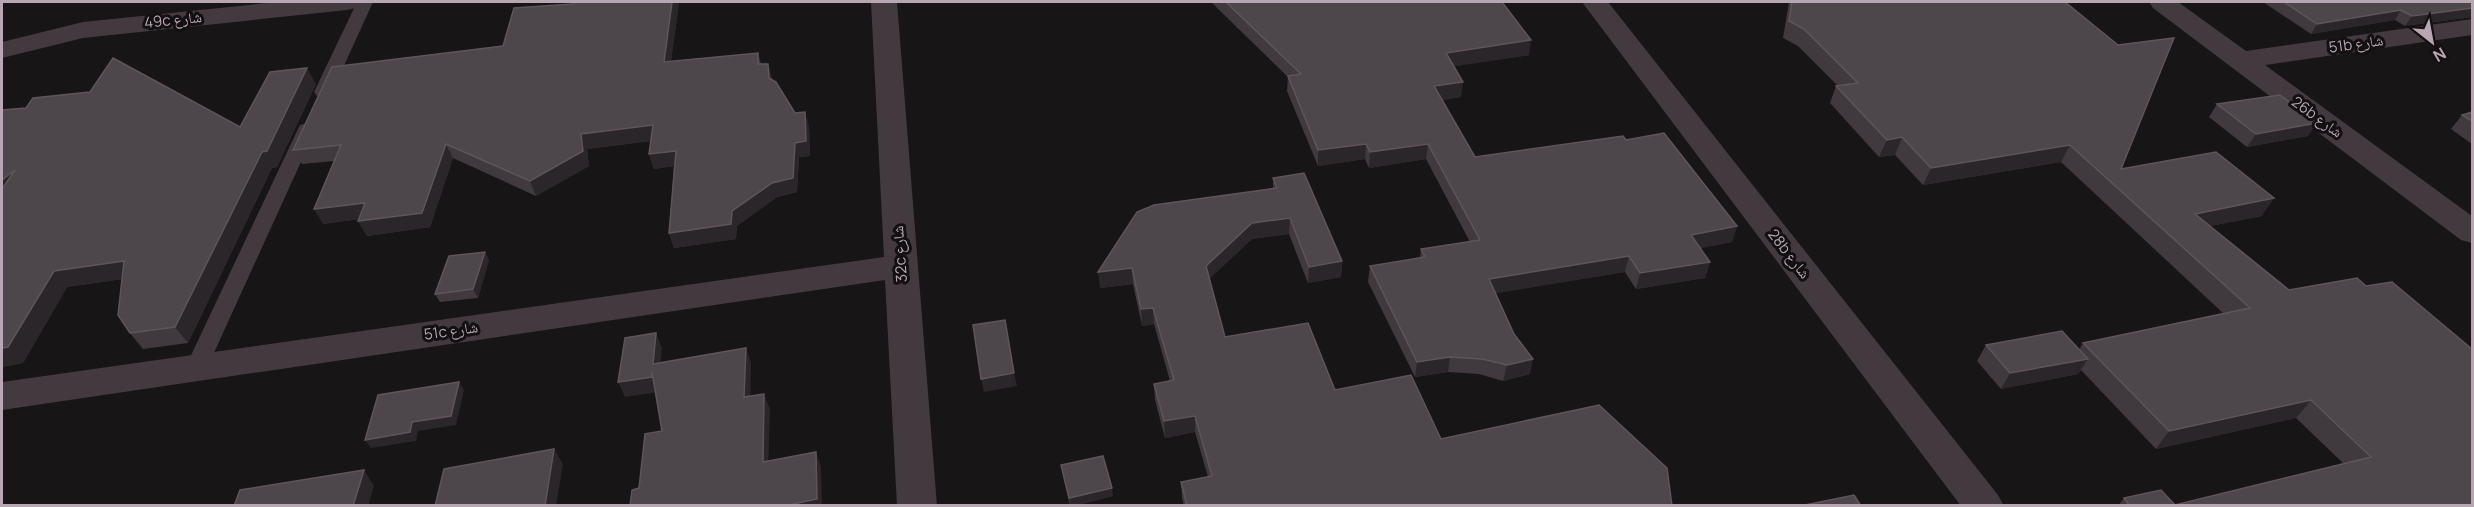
<svg xmlns="http://www.w3.org/2000/svg" width="2474" height="507" font-family="Manrope,'Noto Naskh Arabic',sans-serif">
  <style>
    .lines { fill: none; stroke-linecap: round; stroke-linejoin: round }
    .lane { fill: #423a3f; fill-rule: evenodd }
    .street { fill: #423a3f; fill-rule: evenodd }
    .wall { fill: #403a3e }
    .shaded-wall { fill: #2b2629 }
    .building { fill: #4d464a; stroke: #5e555b; stroke-width: 1.5 }
    .labels { text-anchor: middle; stroke-width: 6; stroke-linejoin: round; paint-order: stroke }
    .street-label { font-size: 15px; fill: #b8a6b3; stroke: #131011 }
  </style>
  <rect width="100%" height="100%" fill="#181516"/>
  <g class="lines">
    <!-- lane -->
    <path class="lane" d="M 357,2 L 373,2 L 332,92 L 329,96 L 317,96 L 314,92 Z
      M 307,123 L 314,125 L 316,129 L 207,368 L 204,374 L 196,377 L 188,374 L 185,368 L 298,129 L 300,125 Z"/>
    <!-- street -->
    <path class="street" d="M 277,2 L 360,2 L 356,8 L 347,10 L 83,38 L 2,58 L 2,42 L 83,22 Z
      M 871,2 L 897,2 L 937,506 L 897,506 L 885,280 L 2,410 L 2,382 L 884,257 Z
      M 1582,2 L 1608,2 L 1998,495 L 2004,506 L 1961,506 Z
      M 2149,2 L 2178,2 L 2246,51 L 2472,19 L 2472,35 L 2265,65 L 2472,216 L 2472,243 L 2461,240 L 2153,8 Z"/>
  </g>
  <!-- wall -->
  <path class="wall" d="M 573,2 L 679,2 L 671,61 L 758,53 L 761,64 L 772,78 L 772,80 L 795,113 L 809,126 L 810,156 L 799,157 L 797,192 L 777,197 L 737,226 L 736,239 L 674,248 L 669,233 L 674,166 L 654,169 L 649,154 L 651,141 L 587,149 L 589,166 L 536,196 L 453,158 L 430,227 L 367,236 L 358,221 L 359,219 L 323,224 L 334,161 L 302,164 L 293,150 L 503,46 L 572,4 Z
    M 1211,2 L 1502,2 L 1529,55 L 1454,66 L 1461,97 L 1442,100 L 1475,157 L 1626,140 L 1737,226 L 1732,242 L 1700,248 L 1710,262 L 1705,278 L 1636,289 L 1625,272 L 1495,293 L 1530,374 L 1503,381 L 1479,374 L 1448,372 L 1415,377 L 1368,282 L 1370,266 L 1420,258 L 1421,249 L 1470,242 L 1426,159 L 1369,168 L 1365,159 L 1318,166 L 1287,91 L 1288,77 Z
    M 1789,2 L 2065,2 L 2121,169 L 2262,216 L 2210,226 L 2472,506 L 2118,506 L 2124,498 L 2175,505 L 2344,464 L 2296,418 L 2156,449 L 2081,370 L 2078,374 L 2001,389 L 1977,361 L 1986,345 L 2079,350 L 2083,343 L 2224,314 L 2061,162 L 1923,185 L 1895,155 L 1879,157 L 1830,103 L 1836,86 L 1838,86 L 1798,46 L 1783,38 Z
    M 2263,2 L 2472,2 L 2472,19 L 2472,17 L 2405,26 L 2395,20 L 2311,34 Z
    M 316,84 L 277,167 L 272,168 L 188,343 L 143,349 L 130,333 L 122,279 L 67,287 L 23,363 L 2,367 L 2,110 L 26,108 L 240,127 Z
    M 2217,104 L 2308,136 L 2247,147 L 2209,117 Z
    M 2472,112 L 2472,144 L 2451,129 L 2462,115 Z
    M 1273,178 L 1342,261 L 1341,277 L 1308,283 L 1289,234 L 1252,239 L 1209,279 L 1225,337 L 1335,390 L 1441,439 L 1672,506 L 1184,506 L 1182,498 L 1181,482 L 1208,477 L 1195,432 L 1165,438 L 1155,400 L 1154,384 L 1170,381 L 1154,324 L 1142,326 L 1133,284 L 1100,288 L 1273,189 Z
    M 489,260 L 478,298 L 440,302 L 435,294 Z
    M 1061,465 L 1113,496 L 1074,506 L 1070,506 Z"/>
  <!-- shaded-wall -->
  <path class="shaded-wall" d="M 672,2 L 679,2 L 669,76 L 664,62 Z
    M 2472,8 L 2472,17 L 2405,26 L 2412,16 Z
    M 2401,10 L 2395,20 L 2311,34 L 2317,24 Z
    M 1531,40 L 1529,55 L 1444,68 L 1446,53 Z
    M 768,64 L 772,78 L 773,92 L 769,78 Z
    M 307,68 L 316,84 L 277,167 L 272,168 L 188,343 L 175,327 L 262,152 Z
    M 1463,82 L 1461,97 L 1433,101 L 1434,86 Z
    M 805,112 L 809,126 L 810,156 L 799,157 L 797,192 L 777,197 L 737,226 L 736,239 L 674,248 L 669,233 L 732,211 L 772,183 L 795,143 Z
    M 2317,123 L 2308,136 L 2247,147 L 2256,134 Z
    M 653,125 L 658,140 L 587,149 L 589,166 L 536,196 L 530,181 L 581,134 Z
    M 1902,137 L 1895,155 L 1879,157 L 1887,140 Z
    M 446,144 L 453,158 L 430,227 L 367,236 L 358,221 Z
    M 1366,144 L 1365,159 L 1318,166 L 1318,150 Z
    M 1428,144 L 1426,159 L 1369,168 L 1370,152 Z
    M 2070,145 L 2061,162 L 1923,185 L 1931,168 Z
    M 676,151 L 681,165 L 654,169 L 649,154 Z
    M 15,170 L 2,207 L 2,180 Z
    M 2274,198 L 2262,216 L 2184,231 L 2195,214 Z
    M 365,203 L 374,217 L 323,224 L 314,209 Z
    M 1290,218 L 1289,234 L 1252,239 L 1206,282 L 1206,266 L 1252,223 Z
    M 1737,226 L 1732,242 L 1687,251 L 1691,235 Z
    M 485,252 L 489,260 L 478,298 L 473,289 Z
    M 1629,256 L 1625,272 L 1486,295 L 1489,279 Z
    M 124,261 L 137,277 L 67,287 L 23,363 L 2,367 L 2,348 L 54,271 Z
    M 1342,261 L 1341,277 L 1308,283 L 1309,267 Z
    M 1710,262 L 1705,278 L 1636,289 L 1640,273 Z
    M 1132,268 L 1133,284 L 1100,288 L 1098,272 Z
    M 1153,308 L 1154,324 L 1142,326 L 1141,309 Z
    M 656,333 L 662,348 L 659,378 L 653,364 Z
    M 746,348 L 751,363 L 750,412 L 744,397 Z
    M 1450,357 L 1448,372 L 1415,377 L 1417,362 Z
    M 1533,359 L 1530,374 L 1503,381 L 1507,365 Z
    M 2088,359 L 2078,374 L 2001,389 L 2010,373 Z
    M 652,372 L 658,392 L 625,397 L 618,382 Z
    M 1014,373 L 1017,386 L 984,392 L 981,379 Z
    M 459,382 L 464,390 L 456,425 L 418,431 L 416,441 L 371,448 L 365,440 L 412,422 Z
    M 764,394 L 770,409 L 768,477 L 763,462 Z
    M 2311,400 L 2296,418 L 2156,449 L 2169,431 Z
    M 1195,416 L 1195,432 L 1165,438 L 1164,421 Z
    M 554,449 L 563,464 L 556,506 L 545,506 Z
    M 816,452 L 821,467 L 822,506 L 784,506 Z
    M 364,470 L 374,486 L 368,506 L 353,506 Z
    M 1112,488 L 1113,496 L 1074,506 L 1071,506 L 1069,498 Z"/>
  <!-- building -->
  <path class="building" d="M 573,2 L 672,2 L 664,62 L 758,53 L 758,64 L 768,64 L 769,78 L 776,82 L 795,113 L 805,112 L 806,141 L 795,143 L 793,178 L 772,183 L 732,211 L 731,224 L 669,233 L 676,151 L 649,154 L 653,125 L 581,134 L 583,151 L 530,181 L 446,144 L 422,213 L 358,221 L 365,203 L 314,209 L 341,145 L 293,150 L 332,67 L 503,46 L 514,8 L 572,4 Z
    M 1226,2 L 1502,2 L 1531,40 L 1446,53 L 1463,82 L 1434,86 L 1475,157 L 1623,136 L 1626,140 L 1664,133 L 1737,226 L 1691,235 L 1710,262 L 1640,273 L 1629,256 L 1489,279 L 1514,334 L 1533,359 L 1507,365 L 1482,359 L 1450,357 L 1417,362 L 1370,266 L 1425,257 L 1421,249 L 1480,240 L 1428,144 L 1370,152 L 1366,144 L 1318,150 L 1288,76 L 1301,74 Z
    M 1792,2 L 2065,2 L 2118,45 L 2174,38 L 2121,169 L 2216,152 L 2274,198 L 2195,214 L 2289,290 L 2357,278 L 2366,286 L 2392,282 L 2472,349 L 2472,506 L 2130,506 L 2124,498 L 2161,490 L 2175,505 L 2371,457 L 2311,400 L 2169,431 L 2083,343 L 2250,308 L 2070,145 L 1931,168 L 1902,137 L 1887,140 L 1836,86 L 1858,83 L 1804,29 L 1789,21 Z
    M 2284,2 L 2472,2 L 2472,8 L 2412,16 L 2401,10 L 2317,24 Z
    M 113,58 L 240,127 L 270,72 L 307,68 L 267,151 L 262,152 L 175,327 L 130,333 L 118,315 L 124,261 L 54,271 L 8,347 L 2,348 L 2,189 L 15,170 L 2,180 L 2,110 L 26,108 L 33,98 L 90,92 Z
    M 2280,95 L 2317,123 L 2256,134 L 2217,104 Z
    M 2472,112 L 2472,121 L 2462,115 Z
    M 1304,173 L 1342,261 L 1309,267 L 1290,218 L 1252,223 L 1206,266 L 1225,337 L 1308,323 L 1335,390 L 1411,375 L 1441,439 L 1599,405 L 1667,468 L 1672,506 L 1187,506 L 1181,482 L 1212,476 L 1195,416 L 1164,421 L 1154,384 L 1174,380 L 1153,308 L 1141,309 L 1132,268 L 1098,272 L 1137,212 L 1154,205 L 1277,188 L 1273,178 Z
    M 485,252 L 473,289 L 435,294 L 449,256 Z
    M 1005,320 L 1014,373 L 981,379 L 973,325 Z
    M 2062,331 L 2088,359 L 2010,373 L 1986,345 Z
    M 656,333 L 653,364 L 746,348 L 744,397 L 764,394 L 763,462 L 816,452 L 817,499 L 784,506 L 630,506 L 632,490 L 639,488 L 645,434 L 662,431 L 652,372 L 652,377 L 618,382 L 625,338 Z
    M 459,382 L 451,416 L 412,422 L 410,432 L 365,440 L 378,395 Z
    M 554,449 L 545,506 L 435,506 L 444,469 Z
    M 1103,456 L 1112,488 L 1069,498 L 1061,465 Z
    M 364,470 L 353,506 L 234,506 L 240,490 Z
    M 1854,495 L 1861,506 L 1800,506 Z"/>
  <g class="labels">
    <!-- street labels -->
    <g class="street-label">
      <text transform="translate(173 20) rotate(-6)" y="5">49c شارع</text>
      <text transform="translate(2356 44) rotate(-8)" y="5">51b شارع</text>
      <text transform="translate(2317 117) rotate(36)" y="5">26b شارع</text>
      <text transform="translate(900 254) rotate(-94)" y="5">32c شارع</text>
      <text transform="translate(1789 254) rotate(52)" y="5">28b شارع</text>
      <text transform="translate(451 331) rotate(-8)" y="5">51c شارع</text>
    </g>
  </g>
  <!-- border -->
  <rect width="2474" height="507" fill="none" stroke="#b8a6b3" stroke-width="6"/>
  <!-- north arrow -->
  <g transform="translate(2432 42) rotate(149)" stroke="#131011" stroke-width="4.5" paint-order="stroke">
  <path d="M0-4.5L10 22L0 15L-10 22Z" fill="#b8a6b3"/>
  <text y="-9" font-size="16" font-weight="bold" text-anchor="middle" fill="#b8a6b3">N</text>
  </g>
</svg>
